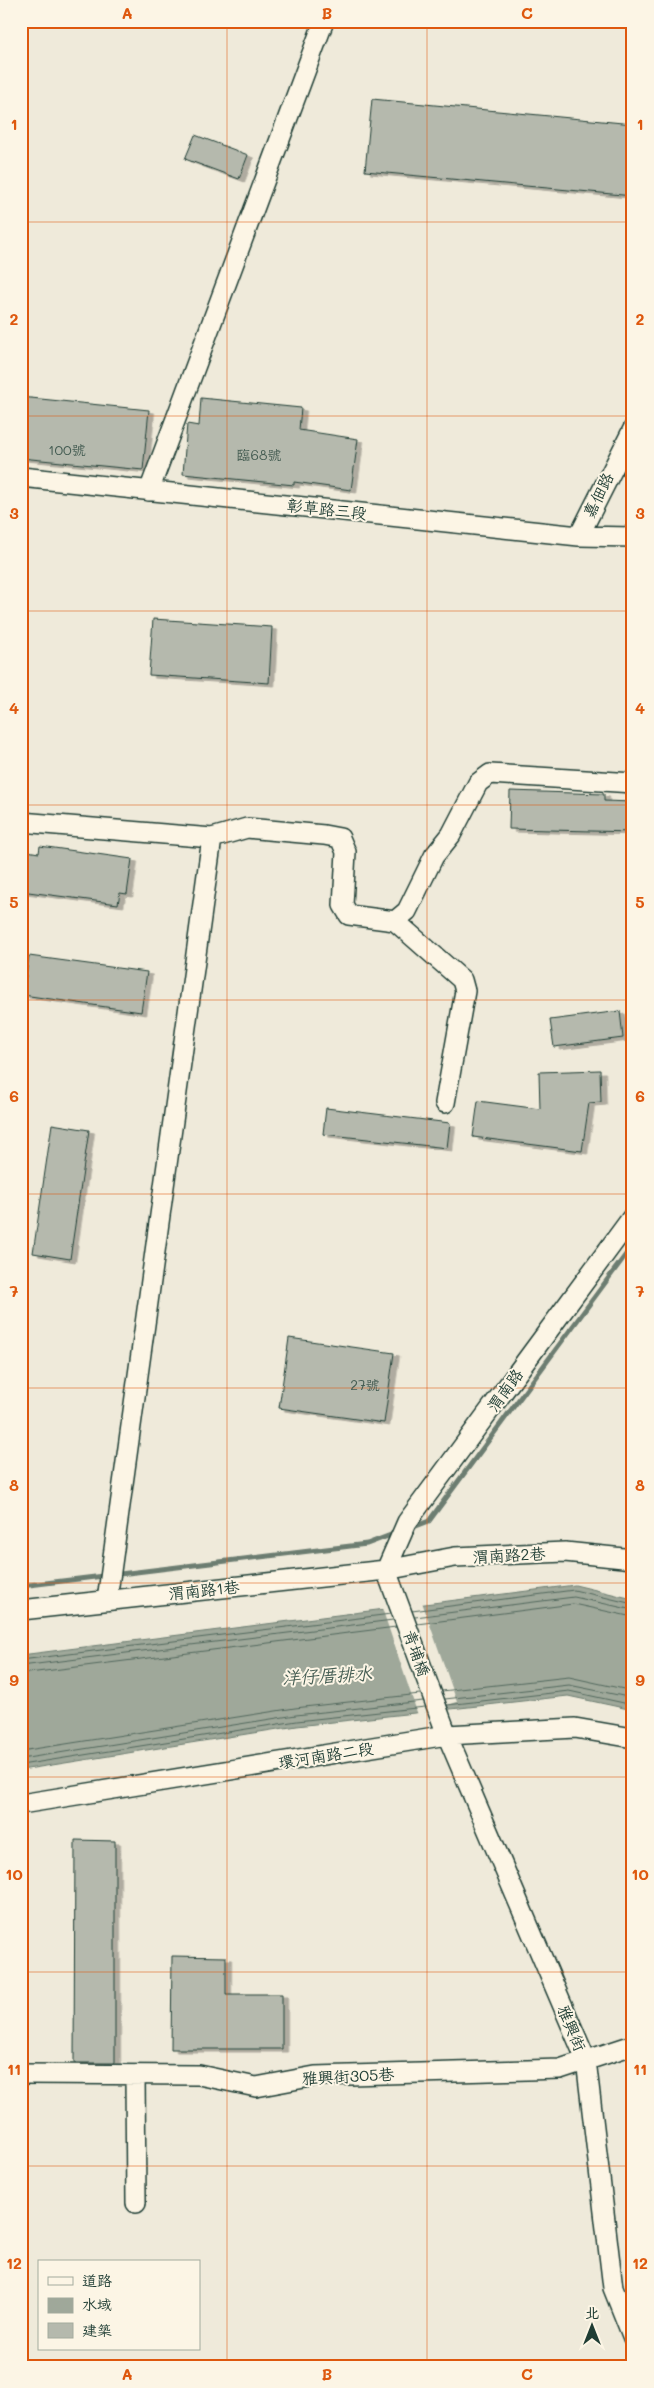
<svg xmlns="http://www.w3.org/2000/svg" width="654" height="2388" font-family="Mali,'LXGW WenKai TC',sans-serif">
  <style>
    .water { fill: #9fa89a; stroke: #6c7d71 }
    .pier { fill: #efeada }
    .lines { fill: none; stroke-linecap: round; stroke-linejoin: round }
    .shore { stroke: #52685d; stroke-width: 1 }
    .stream { stroke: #6c7d71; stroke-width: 5 }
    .building { fill: #b5b9ad; stroke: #1f3d34; filter: url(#shadow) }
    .minor-casing { stroke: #1f3d34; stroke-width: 22 }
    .minor { stroke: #fcf5e5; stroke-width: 19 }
    .grid { fill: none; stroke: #de580e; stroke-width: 1; stroke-opacity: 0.55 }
    .labels { text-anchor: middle; stroke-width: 4; stroke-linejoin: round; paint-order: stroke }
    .number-label { font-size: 14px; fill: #445c52 }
    .street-label { font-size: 16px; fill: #1f3d34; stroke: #fcf5e5 }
    .water-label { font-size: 18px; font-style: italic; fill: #455d53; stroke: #fcf5e5 }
    .neatline { fill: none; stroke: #de580e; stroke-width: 2 }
    .grid-label { font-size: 16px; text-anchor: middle; font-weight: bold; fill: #de580e }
  </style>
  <defs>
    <filter id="shadow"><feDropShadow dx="5.5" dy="3" stdDeviation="0" flood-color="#0004"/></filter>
  </defs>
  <rect width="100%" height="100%" fill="#efeada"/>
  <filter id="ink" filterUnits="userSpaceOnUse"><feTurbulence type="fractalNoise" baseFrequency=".02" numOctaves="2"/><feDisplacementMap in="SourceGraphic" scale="10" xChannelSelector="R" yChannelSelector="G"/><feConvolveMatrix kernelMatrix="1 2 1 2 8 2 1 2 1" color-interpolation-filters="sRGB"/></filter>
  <g filter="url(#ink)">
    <!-- water -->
    <path class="water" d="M 575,1585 L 633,1599 L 633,1710 L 568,1696 L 297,1726 L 21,1770 L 21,1655 Z"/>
    <!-- pier -->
    <path class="pier" d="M 422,1602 L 457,1702 L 418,1715 L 382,1608 Z"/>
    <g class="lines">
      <!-- shore -->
      <path class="shore" d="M 412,1611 L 574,1590 L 633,1604
        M 415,1617 L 574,1597 L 633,1610
        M 417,1624 L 573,1604 L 633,1617
        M 21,1660 L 391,1614
        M 21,1666 L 393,1620
        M 21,1674 L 396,1627
        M 442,1691 L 569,1677 L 633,1691
        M 445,1699 L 569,1685 L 633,1698
        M 447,1705 L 569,1691 L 633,1705
        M 21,1751 L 295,1708 L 420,1694
        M 21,1759 L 296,1715 L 423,1701
        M 21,1765 L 297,1721 L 425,1707"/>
      <!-- stream -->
      <path class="stream" d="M 411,1528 L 429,1521 L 633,1245
        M 21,1586 L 367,1544 L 396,1533"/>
    </g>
    <!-- building -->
    <path class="building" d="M 372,99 L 633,124 L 633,196 L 365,171 Z
      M 195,135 L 248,155 L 239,179 L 185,159 Z
      M 21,397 L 149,410 L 143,470 L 21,458 Z
      M 201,398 L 301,408 L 299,430 L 358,439 L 351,490 L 294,482 L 294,485 L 183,474 L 187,424 L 199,426 Z
      M 153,619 L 272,627 L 269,683 L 149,675 Z
      M 510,791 L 604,794 L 604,801 L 633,802 L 633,832 L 509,829 Z
      M 40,846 L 132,859 L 127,894 L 120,893 L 118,904 L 21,891 L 21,850 L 39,853 Z
      M 29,956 L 147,972 L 141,1012 L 23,995 Z
      M 620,1011 L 623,1038 L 554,1047 L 550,1020 Z
      M 600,1070 L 601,1102 L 589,1103 L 582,1151 L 473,1137 L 478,1101 L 540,1109 L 539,1072 Z
      M 326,1108 L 450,1123 L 447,1148 L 323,1134 Z
      M 52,1124 L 89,1130 L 70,1259 L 33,1253 Z
      M 289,1338 L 394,1353 L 384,1423 L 279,1408 Z
      M 75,1840 L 115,1841 L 115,2063 L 74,2063 Z
      M 172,1956 L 226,1957 L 226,1994 L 282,1994 L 282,2049 L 171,2049 Z"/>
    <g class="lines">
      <defs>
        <path id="minor" d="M 21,477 L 579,536 L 633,537
          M 149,491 L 324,21
          M 579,536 L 633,429
          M 21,822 L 212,838 L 247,828 L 324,835 L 340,838 L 346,852 L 343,905 L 349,915 L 395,921 L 407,911 L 434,856 L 451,835 L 478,783 L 490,774 L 633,783
          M 395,921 L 462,980 L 465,991 L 445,1103
          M 386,1570 L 447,1735 L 586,2060 L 613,2288 L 633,2338
          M 386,1570 L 407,1522 L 633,1216
          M 107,1600 L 212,838
          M 21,1610 L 386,1570 L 455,1557 L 565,1552 L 633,1559
          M 21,1804 L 447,1735 L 575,1728 L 633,1738
          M 21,2074 L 199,2075 L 256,2087 L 315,2076 L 560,2069 L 633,2045
          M 135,2075 L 136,2203"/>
      </defs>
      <!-- minor casing -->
      <use href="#minor" class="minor-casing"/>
      <!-- minor -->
      <use href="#minor" class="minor"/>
    </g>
  </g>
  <!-- grid -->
  <path class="grid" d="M 227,21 L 227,2367M 427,21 L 427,2367M 21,222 L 633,222M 21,416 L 633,416M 21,611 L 633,611M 21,805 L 633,805M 21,1000 L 633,1000M 21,1194 L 633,1194M 21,1388 L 633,1388M 21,1583 L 633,1583M 21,1777 L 633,1777M 21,1972 L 633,1972M 21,2166 L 633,2166"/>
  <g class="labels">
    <!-- number labels -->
    <g class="number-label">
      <text x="67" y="455">100號</text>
      <text x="259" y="460">臨68號</text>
      <text x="365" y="1390">27號</text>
    </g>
    <!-- street labels -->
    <g class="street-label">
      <text transform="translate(598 495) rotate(-64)" y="6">嘉佃路</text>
      <text transform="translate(327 509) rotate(6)" y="6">彰草路三段</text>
      <text transform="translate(505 1390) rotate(-54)" y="6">渭南路</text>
      <text transform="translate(509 1555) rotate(-3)" y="6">渭南路2巷</text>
      <text transform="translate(204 1590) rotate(-6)" y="6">渭南路1巷</text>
      <text transform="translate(417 1653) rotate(70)" y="6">青埔橋</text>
      <text transform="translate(326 1755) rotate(-9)" y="6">環河南路二段</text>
      <text transform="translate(572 2028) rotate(67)" y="6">雅興街</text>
      <text transform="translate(348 2076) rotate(-3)" y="6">雅興街305巷</text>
    </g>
    <!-- water labels -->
    <g class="water-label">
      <text transform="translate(327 1676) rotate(-3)" y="6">洋仔厝排水</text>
    </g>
  </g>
  <!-- margin -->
  <rect width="654" height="2388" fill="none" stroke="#fcf5e5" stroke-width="55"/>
  <!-- legend -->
  <rect x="38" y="2260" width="162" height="90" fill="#fcf5e5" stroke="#a4ab9e"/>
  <rect x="48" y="2277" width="25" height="8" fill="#fcf5e5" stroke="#a4ab9e"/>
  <text x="82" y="2286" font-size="15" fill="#1f3d34">道路</text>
  <rect x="48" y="2298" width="25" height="15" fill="#9fa89a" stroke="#a4ab9e"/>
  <text x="82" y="2310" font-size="15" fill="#1f3d34">水域</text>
  <rect x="48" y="2323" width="25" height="15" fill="#b5b9ad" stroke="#a4ab9e"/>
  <text x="82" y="2336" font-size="15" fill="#1f3d34">建築</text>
  <!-- north arrow -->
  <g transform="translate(592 2326)" stroke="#fcf5e5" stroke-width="4" paint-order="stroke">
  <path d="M0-4L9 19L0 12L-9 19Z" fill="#1f3d34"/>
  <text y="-8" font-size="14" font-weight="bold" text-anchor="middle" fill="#1f3d34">北</text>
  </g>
  <rect x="28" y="28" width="598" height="2332" class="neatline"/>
  <g class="grid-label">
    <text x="127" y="19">A</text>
    <text x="327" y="19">B</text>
    <text x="527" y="19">C</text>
    <text x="14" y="130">1</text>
    <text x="640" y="130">1</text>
    <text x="14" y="325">2</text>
    <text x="640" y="325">2</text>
    <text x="14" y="519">3</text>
    <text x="640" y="519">3</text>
    <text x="14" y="714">4</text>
    <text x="640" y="714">4</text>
    <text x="14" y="908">5</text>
    <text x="640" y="908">5</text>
    <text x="14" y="1102">6</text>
    <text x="640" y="1102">6</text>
    <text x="14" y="1297">7</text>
    <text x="640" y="1297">7</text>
    <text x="14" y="1491">8</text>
    <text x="640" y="1491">8</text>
    <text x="14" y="1686">9</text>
    <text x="640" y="1686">9</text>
    <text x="14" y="1880">10</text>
    <text x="640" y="1880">10</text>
    <text x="14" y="2075">11</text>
    <text x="640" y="2075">11</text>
    <text x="14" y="2269">12</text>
    <text x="640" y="2269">12</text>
    <text x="127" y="2380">A</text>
    <text x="327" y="2380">B</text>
    <text x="527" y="2380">C</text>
  </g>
</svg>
